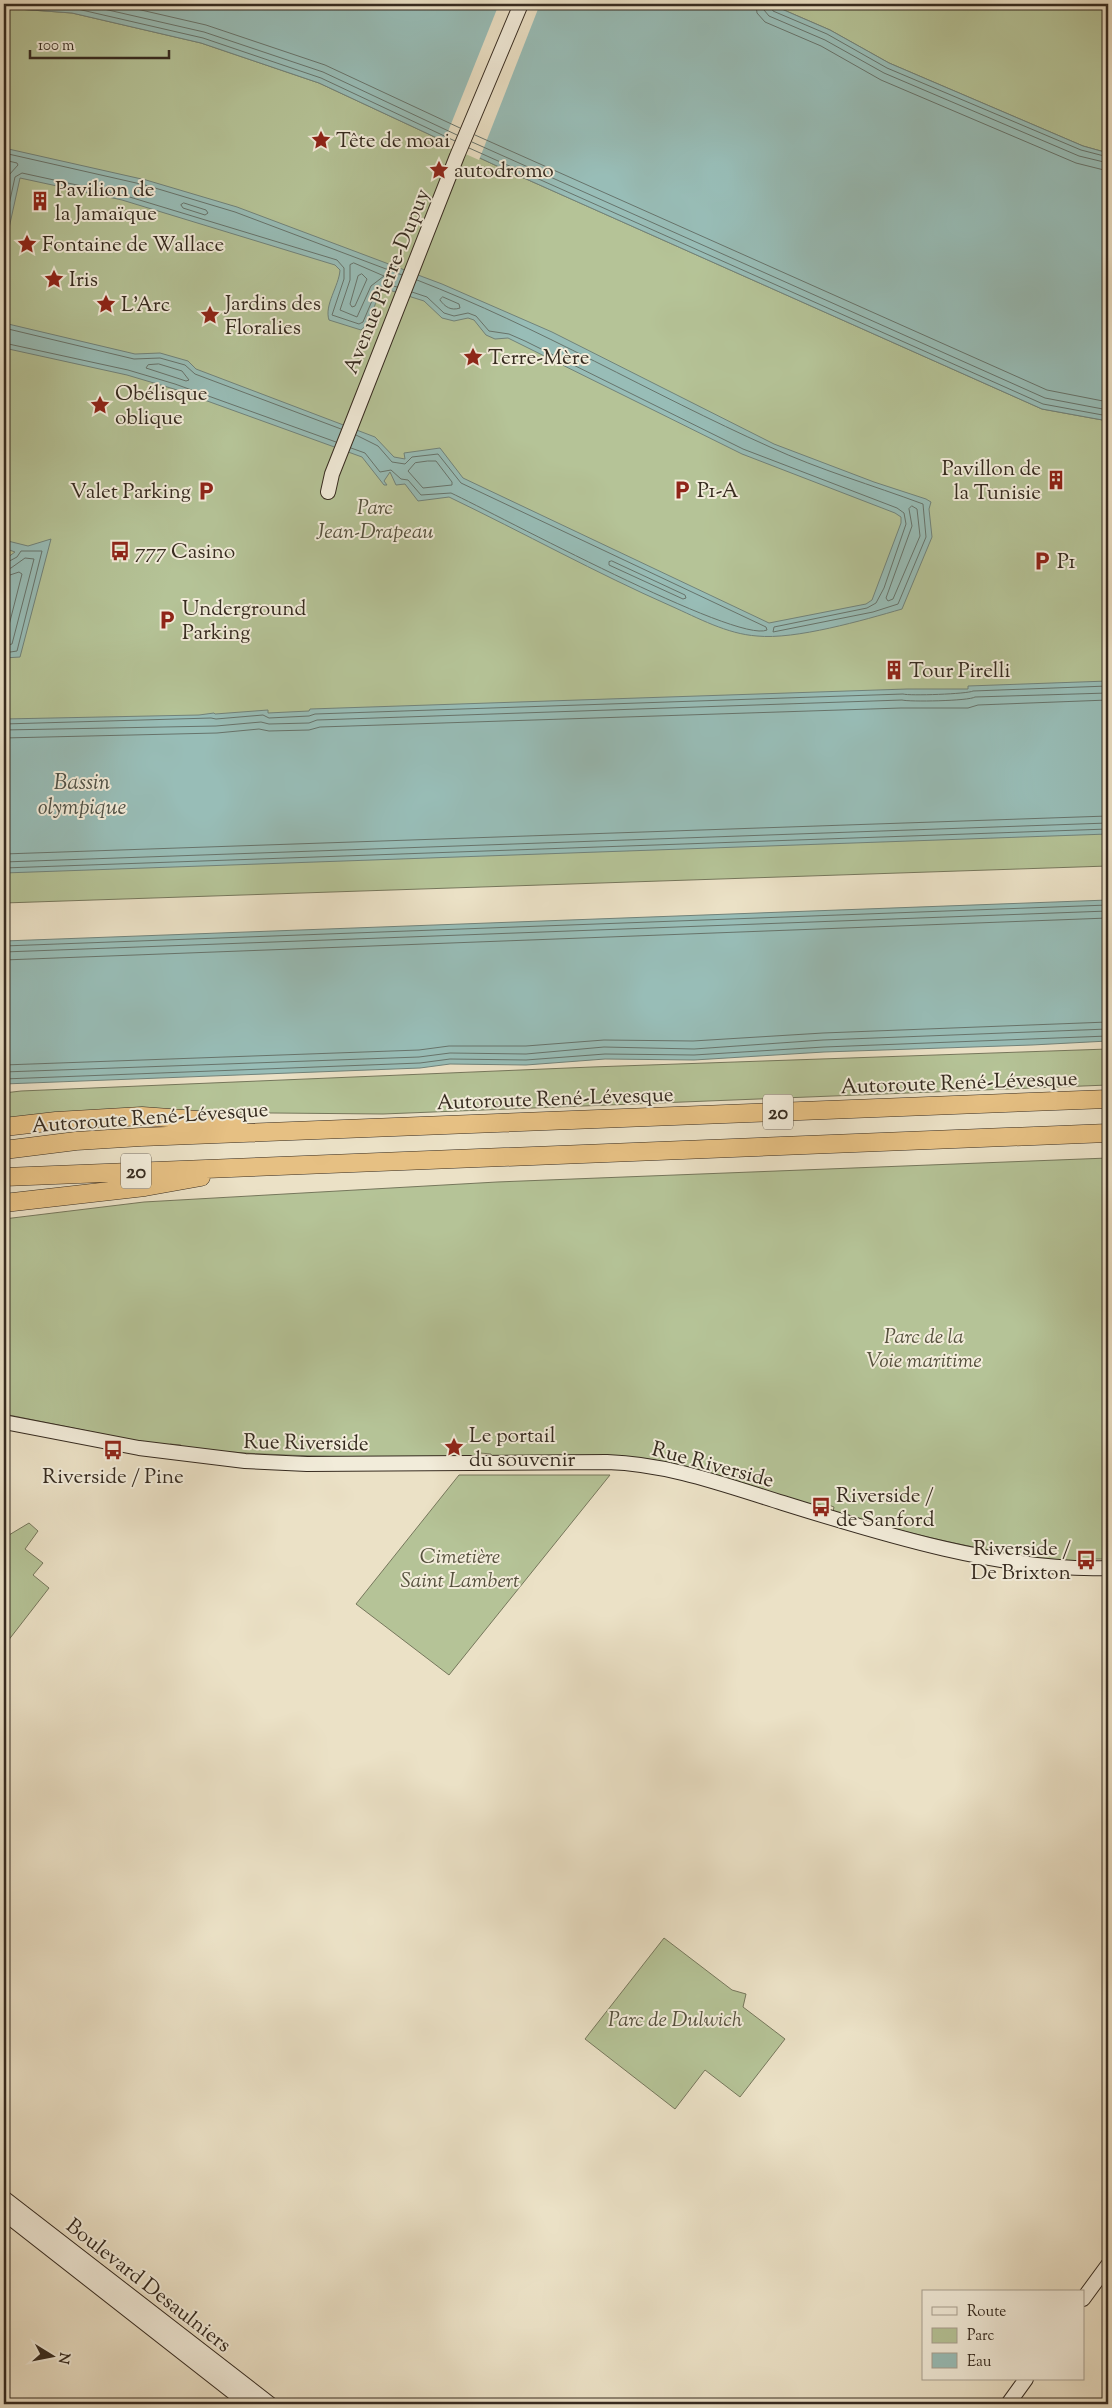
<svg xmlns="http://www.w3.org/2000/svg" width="1112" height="2408" font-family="'Sorts Mill Goudy',serif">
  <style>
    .green { fill: #b5c397; stroke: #76775c }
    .water { fill: #98bdb7; stroke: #71837b }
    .pier { fill: #ebe1c6 }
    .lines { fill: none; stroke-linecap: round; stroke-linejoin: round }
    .shore { stroke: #67746c; stroke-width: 1 }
    .secondary-casing { stroke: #362b20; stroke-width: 16 }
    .highway-casing { stroke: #362b20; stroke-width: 19 }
    .secondary { stroke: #f2ecda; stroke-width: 14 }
    .highway { stroke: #e6c083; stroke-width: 18 }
    .labels { text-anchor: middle; stroke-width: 4; stroke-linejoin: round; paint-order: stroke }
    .shield { fill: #f2ecda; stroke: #6e6558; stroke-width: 1 }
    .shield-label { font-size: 20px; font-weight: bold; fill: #362b20 }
    .poi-label { font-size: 21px; fill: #362b20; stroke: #f2ecda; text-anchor: start }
    .street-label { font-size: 21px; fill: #362b20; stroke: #f2ecda }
    .park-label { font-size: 21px; font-style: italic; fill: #56513e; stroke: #f2ecda }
    .water-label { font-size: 22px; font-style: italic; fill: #4e5046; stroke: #f2ecda }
  </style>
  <rect width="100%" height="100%" fill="#ebe1c6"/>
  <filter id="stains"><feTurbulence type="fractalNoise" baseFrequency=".004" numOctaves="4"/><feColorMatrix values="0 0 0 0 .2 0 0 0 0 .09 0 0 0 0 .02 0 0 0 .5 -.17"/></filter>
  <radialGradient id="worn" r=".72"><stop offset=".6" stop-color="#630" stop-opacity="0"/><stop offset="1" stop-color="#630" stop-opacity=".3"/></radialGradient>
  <!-- green -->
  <path class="green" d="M 770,4 L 1108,4 L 1108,153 L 1083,146 L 889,63 L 830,30 Z
    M 4,8 L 72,13 L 201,43 L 319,83 L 497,166 L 1042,409 L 1108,421 L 1108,866 L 4,903 Z
    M 1108,1049 L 1108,1085 L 383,1114 L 164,1112 L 4,1123 L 4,1093 L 21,1091 L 592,1067 Z
    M 1108,1158 L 1108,1561 L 1104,1561 L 1103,1559 L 1084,1559 L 1084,1561 L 1081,1562 C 997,1556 914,1535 833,1512 L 834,1507 L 826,1504 L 823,1506 L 812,1502 L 811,1505 L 686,1467 L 655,1460 L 621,1456 L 492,1456 L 491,1454 L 480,1453 L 480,1457 C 379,1457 281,1458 181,1448 L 181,1445 L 170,1444 L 170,1447 L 152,1444 L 4,1414 L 4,1219 L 144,1202 L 497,1182 Z
    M 459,1475 L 610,1475 L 449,1675 L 356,1604 Z
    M 29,1523 L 38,1531 L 25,1549 L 43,1563 L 33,1575 L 49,1588 L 4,1646 L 4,1532 L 9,1535 Z
    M 664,1938 L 732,1990 L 746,1994 L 743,2007 L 785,2039 L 740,2097 L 705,2070 L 675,2109 L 585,2039 Z"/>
  <!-- water -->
  <path class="water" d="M 4,4 L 770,4 L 830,30 L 889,63 L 1083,146 L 1108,153 L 1108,421 L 1042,409 L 497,166 L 319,83 L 201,43 L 72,13 L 4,8 Z
    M 4,148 L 146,180 L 237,207 L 442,284 L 552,332 L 774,444 L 874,482 L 926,499 L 931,502 L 929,509 L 932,537 L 902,609 C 864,620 795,640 757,636 C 727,634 698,618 671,606 C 596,573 524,533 449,497 L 418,501 L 405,484 L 396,485 L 390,472 L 384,481 L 387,485 L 384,485 L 362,457 L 174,389 L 127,375 L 4,348 L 4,323 L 135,354 L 160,353 L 188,361 L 196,369 L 375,437 L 394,457 L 405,459 L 404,453 L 440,448 L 463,478 L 769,623 L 866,604 L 872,600 L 901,523 L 901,517 L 895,513 L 742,454 L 508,338 L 495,339 L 486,335 L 474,320 L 468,318 L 454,321 L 442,318 L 424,301 L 386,289 C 371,298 376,321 361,330 L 329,320 C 324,305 339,286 340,270 L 335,265 L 122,200 L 20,178 L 4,251 Z
    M 51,539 L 20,657 L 4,658 L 4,560 L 15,552 L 4,548 L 4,540 L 28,546 Z
    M 1108,681 L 1108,834 L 4,873 L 4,719 L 199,715 L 214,713 L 215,714 L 268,710 L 268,713 L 309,711 L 310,709 L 907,689 L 968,689 L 968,686 Z
    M 1108,900 L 1108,1041 L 1032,1045 L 824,1052 L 694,1060 L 605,1059 L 526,1065 L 450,1064 L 420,1068 L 4,1084 L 4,941 Z"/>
  <!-- pier -->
  <path class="pier" d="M 499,4 L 540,4 L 479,160 L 443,144 Z"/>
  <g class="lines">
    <!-- shore -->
    <path class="shore" d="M 15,4 L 73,8 L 203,38 L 321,78 L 455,141
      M 82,4 L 204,32 L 323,72 L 457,135
      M 115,4 L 206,25 L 325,65 L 460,128
      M 756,4 L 757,13 L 765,22 L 821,46 L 881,80 L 1076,163 L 1108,171
      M 763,4 L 764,10 L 769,16 L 825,40 L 884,73 L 1079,156 L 1108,163
      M 770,4 L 773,11 L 827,34 L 887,68 L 1081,150 L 1108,157
      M 475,135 L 1047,390 L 1108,402
      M 472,142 L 1045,398 L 1108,410
      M 469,148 L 1043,404 L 1108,416
      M 4,153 L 145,185 L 235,212 L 402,275
      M 4,160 L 17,163 L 18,165 L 9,175 L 4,199
      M 184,203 L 206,210 L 208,213 L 205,215 L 183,208 L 181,205 Z
      M 4,228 L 15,177 L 22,173 L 123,195 L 337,260 L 344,268 L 344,279 L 332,315 L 359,324 L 363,322 L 377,289 L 386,284 L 397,287
      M 354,263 L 384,276 L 371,286 L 357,317 L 340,310 L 350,280 L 350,265 Z
      M 362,274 L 367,279 L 355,306 L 352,307 L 350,304 L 358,276 Z
      M 412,292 L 427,297 L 444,313 L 454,316 L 468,313 L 476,316 L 489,331 L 509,334 L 525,341 L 743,449 L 897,508 L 904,513 L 906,524 L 884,588 L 876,603 L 867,608 L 774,627 L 773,632 L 873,612 L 898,604 L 926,537 L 923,504 C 872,485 820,470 770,447 C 651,394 539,327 417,280
      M 443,297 L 459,304 L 460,308 C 451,311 445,307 440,300 Z
      M 4,328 L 134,359 L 160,358 L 185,365 L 195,374 L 341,429
      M 4,343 L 128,370 L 175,384 L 336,442
      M 159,364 L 182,371 L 189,380 L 186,381 L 146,368 L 148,365 Z
      M 351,448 L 365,453 L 380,472 L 391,470 L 401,479 L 408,480 L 421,495 L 451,493 C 496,514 737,644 767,630 L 766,627 L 461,483 L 438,454 L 412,457 L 405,464 L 392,462 L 378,446 L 356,435
      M 428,461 L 436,461 L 452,482 L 452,485 L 423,488 L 408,471 L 415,463 Z
      M 912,506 L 917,509 L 920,536 L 893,599 L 888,601 L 886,598 L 912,526 L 909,509 Z
      M 612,561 L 685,595 L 686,598 L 683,599 L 609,565 L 609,562 Z
      M 4,564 L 17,557 L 21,551 L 42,551 L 17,651 L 4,653
      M 4,570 L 11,568 L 25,558 L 34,559 L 12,644 L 4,646
      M 4,577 L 19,572 L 22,574 L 6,637 L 4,639
      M 4,724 L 211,718 L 216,719 L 263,715 L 269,718 L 309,716 L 315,714 L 903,694 C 909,696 968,694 973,691 L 1108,686
      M 4,730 L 216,726 L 261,722 L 269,724 L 309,723 L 317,720 L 902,700 C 909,702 969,701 975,697 L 1108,693
      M 4,738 L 217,733 L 259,729 L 269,731 L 309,730 L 320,727 L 901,708 L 968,708 L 978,705 L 1108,700
      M 4,854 L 1108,816
      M 4,862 L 1108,823
      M 4,868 L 1108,829
      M 4,946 L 1108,905
      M 4,952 L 1108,911
      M 4,960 L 1108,918
      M 4,1065 L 419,1050 L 449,1046 L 526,1046 L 604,1040 L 693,1041 L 823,1033 L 1108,1022
      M 4,1072 L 419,1057 L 450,1053 L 526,1054 L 604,1047 L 694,1049 L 823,1040 L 1108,1029
      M 4,1079 L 420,1063 L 450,1059 L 526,1060 L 605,1054 L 694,1055 L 824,1047 L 1108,1036"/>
    <defs>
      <path id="secondary" d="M 328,492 L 332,474 L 351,426 L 457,156 L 521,4
        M 4,1422 L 139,1448 L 245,1461 L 307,1464 L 607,1462 C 669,1464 725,1485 783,1503 C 882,1534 1005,1572 1108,1568
        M 4,2198 L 270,2404
        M 4,2213 L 248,2404
        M 1083,2299 L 1108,2265
        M 1008,2404 L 1026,2379"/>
      <path id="highway" d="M 4,1127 L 56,1121 L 142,1116 L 238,1123
        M 4,1150 L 76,1141 L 141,1137 L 1108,1099
        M 4,1177 L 1108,1133
        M 4,1203 L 145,1187 L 201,1177"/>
    </defs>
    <!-- secondary casing -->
    <use href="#secondary" class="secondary-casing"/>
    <!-- highway casing -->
    <use href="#highway" class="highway-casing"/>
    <!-- secondary -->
    <use href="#secondary" class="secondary"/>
    <!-- highway -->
    <use href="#highway" class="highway"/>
  </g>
  <!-- icons -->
  <defs>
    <symbol id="sight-bare" viewBox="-9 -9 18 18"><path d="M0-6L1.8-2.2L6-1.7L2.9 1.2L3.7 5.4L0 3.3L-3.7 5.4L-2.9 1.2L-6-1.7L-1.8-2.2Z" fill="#8f2418" stroke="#f2ecda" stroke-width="2.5" paint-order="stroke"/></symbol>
    <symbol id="building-bare" viewBox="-9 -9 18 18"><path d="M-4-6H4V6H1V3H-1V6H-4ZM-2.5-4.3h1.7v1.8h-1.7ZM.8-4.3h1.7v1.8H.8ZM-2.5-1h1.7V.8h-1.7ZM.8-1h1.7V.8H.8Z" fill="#8f2418" stroke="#f2ecda" stroke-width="2.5" paint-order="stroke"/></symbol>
    <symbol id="parking-bare" viewBox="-9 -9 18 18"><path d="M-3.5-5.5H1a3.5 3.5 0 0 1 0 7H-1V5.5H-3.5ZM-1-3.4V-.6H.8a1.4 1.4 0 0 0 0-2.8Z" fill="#8f2418" stroke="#f2ecda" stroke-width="2.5" paint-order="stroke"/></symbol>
    <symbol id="bus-bare" viewBox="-9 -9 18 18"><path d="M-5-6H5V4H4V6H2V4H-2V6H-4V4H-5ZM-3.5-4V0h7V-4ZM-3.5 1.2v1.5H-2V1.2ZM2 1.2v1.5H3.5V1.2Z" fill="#8f2418" stroke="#f2ecda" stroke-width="2.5" paint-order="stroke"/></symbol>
  </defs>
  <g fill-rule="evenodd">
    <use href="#sight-bare" x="307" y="126" width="28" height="28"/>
    <use href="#sight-bare" x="425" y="156" width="28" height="28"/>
    <use href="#building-bare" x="26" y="187" width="28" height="28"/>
    <use href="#sight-bare" x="13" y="230" width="28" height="28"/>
    <use href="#sight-bare" x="40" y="265" width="28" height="28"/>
    <use href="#sight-bare" x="92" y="290" width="28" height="28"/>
    <use href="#sight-bare" x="196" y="301" width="28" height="28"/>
    <use href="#sight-bare" x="459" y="343" width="28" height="28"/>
    <use href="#sight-bare" x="86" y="391" width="28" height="28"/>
    <use href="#building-bare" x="1042" y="466" width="28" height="28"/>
    <use href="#parking-bare" x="668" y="476" width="28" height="28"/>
    <use href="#parking-bare" x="192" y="477" width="28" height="28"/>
    <use href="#bus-bare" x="106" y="537" width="28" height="28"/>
    <use href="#parking-bare" x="1028" y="547" width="28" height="28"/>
    <use href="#parking-bare" x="153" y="606" width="28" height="28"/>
    <use href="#building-bare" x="880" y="656" width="28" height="28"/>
    <use href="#sight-bare" x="440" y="1433" width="28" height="28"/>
    <use href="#bus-bare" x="99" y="1436" width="28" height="28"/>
    <use href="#bus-bare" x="807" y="1493" width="28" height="28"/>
    <use href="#bus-bare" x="1072" y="1546" width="28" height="28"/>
  </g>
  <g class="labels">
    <!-- shield labels -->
    <g class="shield">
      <rect x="763" y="1094.5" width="30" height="35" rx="4"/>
      <rect x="121" y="1153.5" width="30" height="35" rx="4"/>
    </g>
    <g class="shield-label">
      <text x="778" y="1119">20</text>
      <text x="136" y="1178">20</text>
    </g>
    <!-- poi labels -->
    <g class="poi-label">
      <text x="336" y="147">Tête de moai</text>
      <text x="454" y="177">autodromo</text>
      <text x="55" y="196">Pavilion de<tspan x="55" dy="24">la Jamaïque</tspan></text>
      <text x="42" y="251">Fontaine de Wallace</text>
      <text x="69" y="286">Iris</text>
      <text x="225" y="310">Jardins des<tspan x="225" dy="24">Floralies</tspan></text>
      <text x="121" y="311">L'Arc</text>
      <text x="488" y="364">Terre-Mère</text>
      <text x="115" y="400">Obélisque<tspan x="115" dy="24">oblique</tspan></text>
      <text x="1041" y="475" text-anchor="end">Pavillon de<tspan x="1041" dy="24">la Tunisie</tspan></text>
      <text x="697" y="497">P1-A</text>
      <text x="191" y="498" text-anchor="end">Valet Parking</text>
      <text x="135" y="558">777 Casino</text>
      <text x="1057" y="568">P1</text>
      <text x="182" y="615">Underground<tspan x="182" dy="24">Parking</tspan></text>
      <text x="909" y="677">Tour Pirelli</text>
      <text x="469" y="1442">Le portail<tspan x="469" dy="24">du souvenir</tspan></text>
      <text x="113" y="1483" text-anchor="middle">Riverside / Pine</text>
      <text x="836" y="1502">Riverside /<tspan x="836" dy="24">de Sanford</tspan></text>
      <text x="1071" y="1555" text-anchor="end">Riverside /<tspan x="1071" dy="24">De Brixton</tspan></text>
    </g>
    <!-- street labels -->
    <g class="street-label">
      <text transform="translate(386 281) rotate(-68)" y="7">Avenue Pierre-Dupuy</text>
      <text transform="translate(959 1082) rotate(-2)" y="7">Autoroute René-Lévesque</text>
      <text transform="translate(555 1098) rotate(-2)" y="7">Autoroute René-Lévesque</text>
      <text transform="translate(150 1117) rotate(-4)" y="7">Autoroute René-Lévesque</text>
      <text transform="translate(306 1442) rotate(1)" y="7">Rue Riverside</text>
      <text transform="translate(713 1464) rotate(15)" y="7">Rue Riverside</text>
      <text transform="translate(149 2285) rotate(38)" y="7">Boulevard Desaulniers</text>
    </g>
    <!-- park labels -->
    <g class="park-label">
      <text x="375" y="514">Parc<tspan x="375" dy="24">Jean-Drapeau</tspan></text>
      <text x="924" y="1343">Parc de la<tspan x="924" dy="24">Voie maritime</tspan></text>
      <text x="460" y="1563">Cimetière<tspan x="460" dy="24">Saint Lambert</tspan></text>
      <text x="675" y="2026">Parc de Dulwich</text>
    </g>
    <!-- water labels -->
    <g class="water-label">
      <text x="82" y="789">Bassin<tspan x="82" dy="25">olympique</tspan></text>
    </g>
  </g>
  <!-- margin -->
  <rect width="1112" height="2408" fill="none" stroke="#ebe1c6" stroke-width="20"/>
  <rect x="5" y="5" width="1102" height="2398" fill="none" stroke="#362b20" stroke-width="2.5"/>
  <rect x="10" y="10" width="1092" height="2388" fill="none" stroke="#362b20"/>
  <!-- legend -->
  <rect x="922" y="2290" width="162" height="90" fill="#f2ecda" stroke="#a79f90"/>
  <rect x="932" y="2307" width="25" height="8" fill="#f2ecda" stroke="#a79f90"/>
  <text x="967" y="2316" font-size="15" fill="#362b20">Route</text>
  <rect x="932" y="2328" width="25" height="15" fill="#b5c397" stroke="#a79f90"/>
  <text x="967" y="2340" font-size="15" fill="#362b20">Parc</text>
  <rect x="932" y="2353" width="25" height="15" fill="#98bdb7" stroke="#a79f90"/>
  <text x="967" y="2366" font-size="15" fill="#362b20">Eau</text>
  <!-- north arrow -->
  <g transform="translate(52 2356) rotate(100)" stroke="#f2ecda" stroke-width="4" paint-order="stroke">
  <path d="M0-4L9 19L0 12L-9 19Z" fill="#362b20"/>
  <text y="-8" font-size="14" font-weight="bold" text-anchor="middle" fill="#362b20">N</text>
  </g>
  <!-- scale -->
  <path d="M30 50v8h139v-8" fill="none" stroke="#362b20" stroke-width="2.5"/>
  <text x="38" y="50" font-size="15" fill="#362b20" stroke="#f2ecda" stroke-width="4" paint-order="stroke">100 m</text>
  <rect width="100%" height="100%" filter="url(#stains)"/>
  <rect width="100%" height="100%" fill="url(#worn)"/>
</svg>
